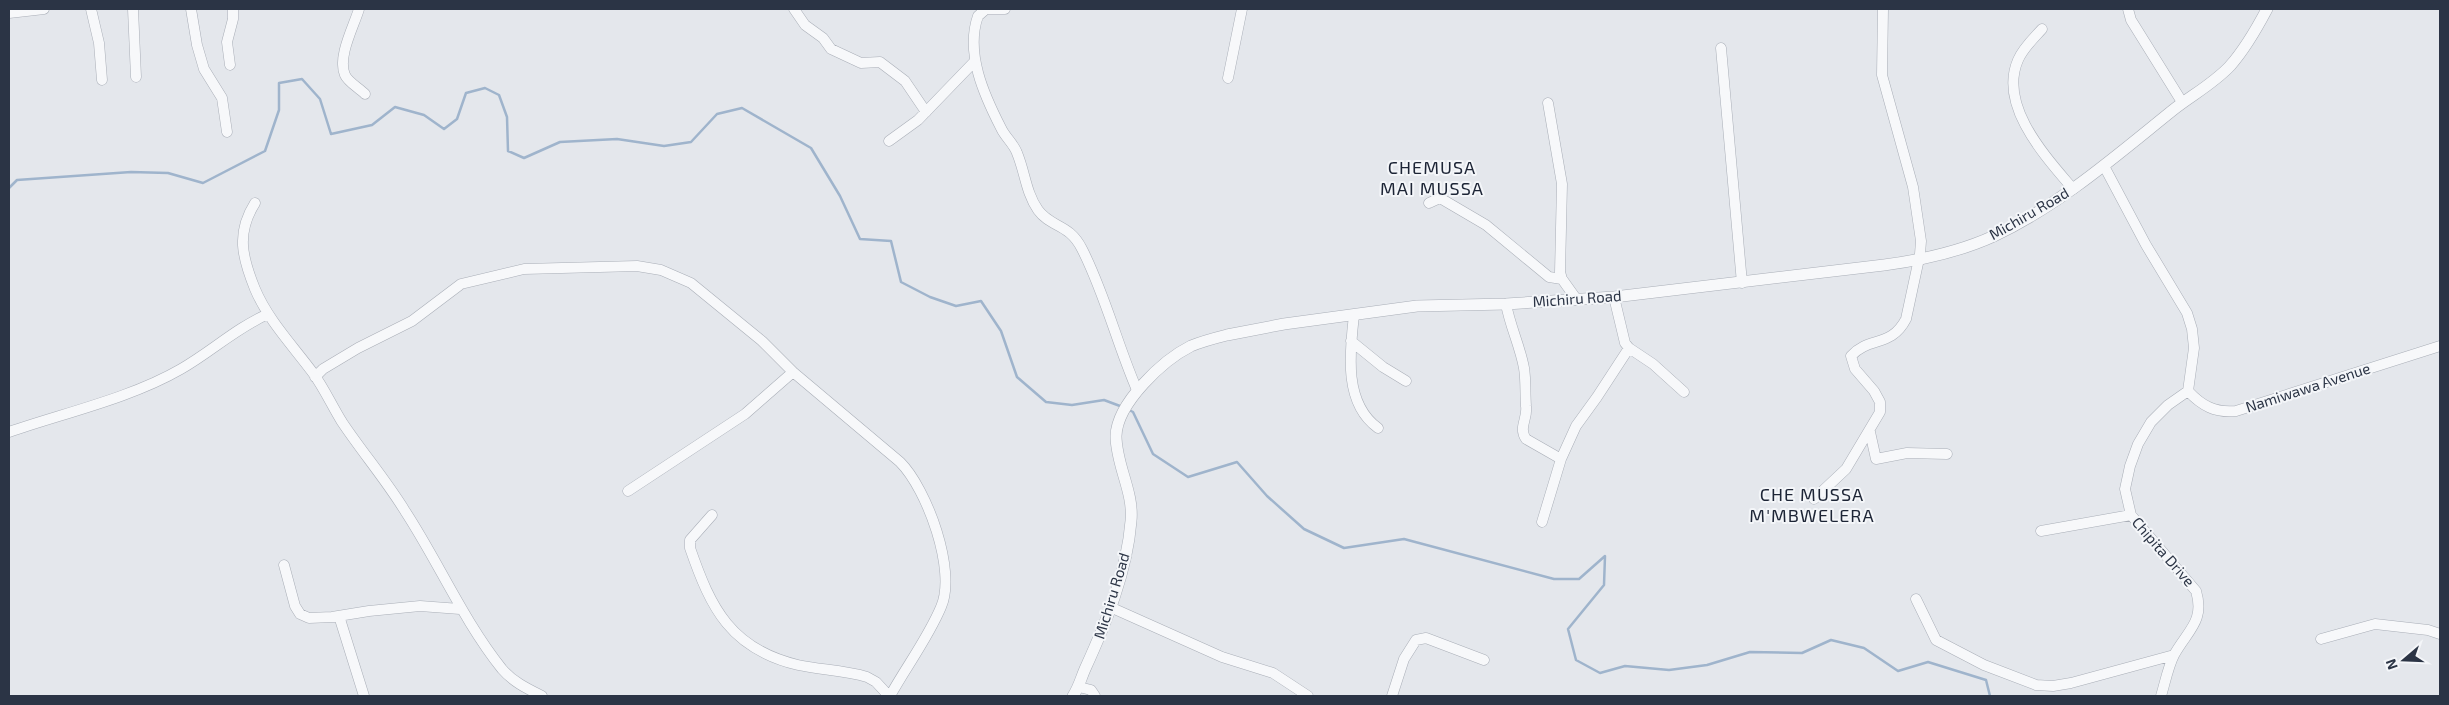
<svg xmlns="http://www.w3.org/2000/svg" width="2449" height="705" font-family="'Exo 2',sans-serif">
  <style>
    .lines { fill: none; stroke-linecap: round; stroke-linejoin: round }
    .stream { stroke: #9fb4cc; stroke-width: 2.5 }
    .minor-casing { stroke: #a9aeb7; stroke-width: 11 }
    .tertiary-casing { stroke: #a9aeb7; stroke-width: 12 }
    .minor { stroke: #f7f8fa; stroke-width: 10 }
    .tertiary { stroke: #f7f8fa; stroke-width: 11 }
    .labels { text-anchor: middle; stroke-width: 4; stroke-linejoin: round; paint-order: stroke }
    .street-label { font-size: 15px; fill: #2b3445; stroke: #f4f6f9 }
    .quarter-label { font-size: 18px; letter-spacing: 1px; fill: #1d2536; stroke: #f4f6f9 }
  </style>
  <rect width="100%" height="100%" fill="#e4e7ec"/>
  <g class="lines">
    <!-- stream -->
    <path class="stream" d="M 9,188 L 17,180 L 131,172 L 168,173 L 203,183 L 265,151 L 279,110 L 279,83 L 302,79 L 320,99 L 331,134 L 372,125 L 395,107 L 424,115 L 444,129 L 457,119 L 466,93 L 485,88 L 499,95 L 507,117 L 508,151 L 524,158 L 560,142 L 617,139 L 664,146 L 691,142 L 717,114 L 742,108 L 811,148 L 840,196 L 860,239 L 891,241 L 901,282 L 930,297 L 956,306 L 981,301 L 1001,331 L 1017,377 L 1046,402 L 1072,405 L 1104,400 L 1120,406
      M 1129,410 L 1133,412 L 1153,454 L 1188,477 L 1237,462 L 1267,496 L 1304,529 L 1344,548 L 1404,539 L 1554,579 L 1579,579 L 1605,556 L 1604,585 L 1568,629 L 1576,660 L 1600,673 L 1625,666 L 1669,670 L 1707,665 L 1750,652 L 1802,653 L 1831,640 L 1864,648 L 1898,671 L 1928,662 L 1986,680 L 1990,696"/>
    <defs>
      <path id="minor" d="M 91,9 L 99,43 L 102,80
        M 133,9 L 136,77
        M 191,9 L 197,45 L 204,69 L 222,98 L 227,132
        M 359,9 C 354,26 337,57 345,75 C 348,82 359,88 365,94
        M 794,9 L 805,25 L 823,38 L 831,49 L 861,63 L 880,62 L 905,81 L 926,112
        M 1005,9 L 986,9 L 978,16 C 965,53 984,95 1001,128 C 1005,137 1014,144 1017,153 C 1025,172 1026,193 1038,210 C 1051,228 1069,223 1082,249 C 1105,294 1117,344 1137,390
        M 2128,9 L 2131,20 L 2182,102
        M 9,13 L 44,9
        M 2042,29 C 2034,38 2023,48 2018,60 C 1998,106 2046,157 2073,189
        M 1721,48 L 1742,283
        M 230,65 L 227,42 L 233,19 L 233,9
        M 1228,78 L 1242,9
        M 1548,103 L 1562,184 L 1560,272 L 1562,279 L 1577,300
        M 889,141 L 918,120 L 974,62
        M 2104,166 L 2146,245 L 2187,313 L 2192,329 L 2194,348 L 2188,391 C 2202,406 2215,413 2236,411 L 2440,346
        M 255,203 C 236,233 242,257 255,289 C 268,320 293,346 313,373 C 324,388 332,406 342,422 C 362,452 386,480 405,511 C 439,563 463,620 502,669 C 513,682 528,689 542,696
        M 1429,203 L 1440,198 L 1486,225 L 1549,277 L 1562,279
        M 1614,297 L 1625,343 L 1629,348 L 1653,364 L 1684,392
        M 1506,304 C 1510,326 1520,346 1524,368 C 1526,380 1525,393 1526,406 C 1528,419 1518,427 1526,439 L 1561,459
        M 1354,315 C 1350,351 1343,403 1378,428
        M 1351,341 L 1383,367 L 1406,381
        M 315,377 L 323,369 L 358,348 L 412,321 L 461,284 L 524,269 L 637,266 L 661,270 L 691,283 L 762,341 L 793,372 L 900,462 C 927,489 957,571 941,607 C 928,638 906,667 890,696
        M 9,432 C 64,413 131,398 181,369 C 211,352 236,328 268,314
        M 1870,432 L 1876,459 L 1907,453 L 1947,454
        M 628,491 L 745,414 L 793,372
        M 1814,499 L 1846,469 L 1880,412 L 1880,402 L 1874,391 L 1855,369 L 1851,356 C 1869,336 1891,348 1906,319 L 1920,254 L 1921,241 L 1913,187 L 1882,75 L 1883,9
        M 712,515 L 690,540 L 690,548 C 711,609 731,649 798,665 C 821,670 844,670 867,677 L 876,682 L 889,696
        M 1542,522 L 1561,459 L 1576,426 L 1597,397 L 1629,348
        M 2041,531 L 2131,515
        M 284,565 L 295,606 L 300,614 L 309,618 L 332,617 L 369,611 L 420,606 L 460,609
        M 1916,599 L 1936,640 L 1984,665 L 2036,685 L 2053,686 L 2071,683 L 2174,655
        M 1110,607 L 1222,657 L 1273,673 L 1308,696
        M 339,616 L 364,696
        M 2321,639 L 2375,624 L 2428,630 L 2440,634
        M 1079,687 L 1091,690 L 1095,696
        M 1392,696 L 1404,659 L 1416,640 L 1426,638 L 1484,660
        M 2161,696 C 2165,683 2168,667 2174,655 C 2188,630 2205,621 2196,591 L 2131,515 L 2125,489 L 2130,466 L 2138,444 L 2151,422 L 2168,405 L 2188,391"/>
      <path id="tertiary" d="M 1073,696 C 1079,687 1081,678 1085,669 C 1106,623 1127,572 1131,521 C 1134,492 1116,465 1116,436 C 1117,403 1163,360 1191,346 C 1203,341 1215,338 1227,335 L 1284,324 L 1417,306 L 1506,304 L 1614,297 L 1884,265 C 1922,260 1959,252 1994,236 C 2060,205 2117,155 2173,110 C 2192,95 2213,84 2230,66 C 2245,49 2257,28 2267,9"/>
    </defs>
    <!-- minor casing -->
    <use href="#minor" class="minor-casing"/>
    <!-- tertiary casing -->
    <use href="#tertiary" class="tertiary-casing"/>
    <!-- minor -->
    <use href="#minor" class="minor"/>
    <!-- tertiary -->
    <use href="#tertiary" class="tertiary"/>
  </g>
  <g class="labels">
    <!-- street labels -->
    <g class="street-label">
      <text transform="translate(2029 214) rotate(-30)" y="5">Michiru Road</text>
      <text transform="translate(1577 299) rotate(-4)" y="5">Michiru Road</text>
      <text transform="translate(2308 388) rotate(-18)" y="5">Namiwawa Avenue</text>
      <text transform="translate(2163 552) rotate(49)" y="5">Chipita Drive</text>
      <text transform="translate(1112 596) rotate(-73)" y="5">Michiru Road</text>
    </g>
    <!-- quarter labels -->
    <g class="quarter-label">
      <text x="1432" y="174">CHEMUSA<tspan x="1432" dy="21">MAI MUSSA</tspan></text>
      <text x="1812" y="501">CHE MUSSA<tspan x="1812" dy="21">M'MBWELERA</tspan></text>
    </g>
  </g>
  <!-- border -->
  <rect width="2449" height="705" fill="none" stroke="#2b3445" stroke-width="20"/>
  <!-- north arrow -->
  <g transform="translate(2404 660) rotate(251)" stroke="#f4f6f9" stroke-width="4" paint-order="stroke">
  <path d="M0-4L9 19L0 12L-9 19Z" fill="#2b3445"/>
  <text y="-8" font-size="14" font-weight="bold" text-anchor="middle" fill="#2b3445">N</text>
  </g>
</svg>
